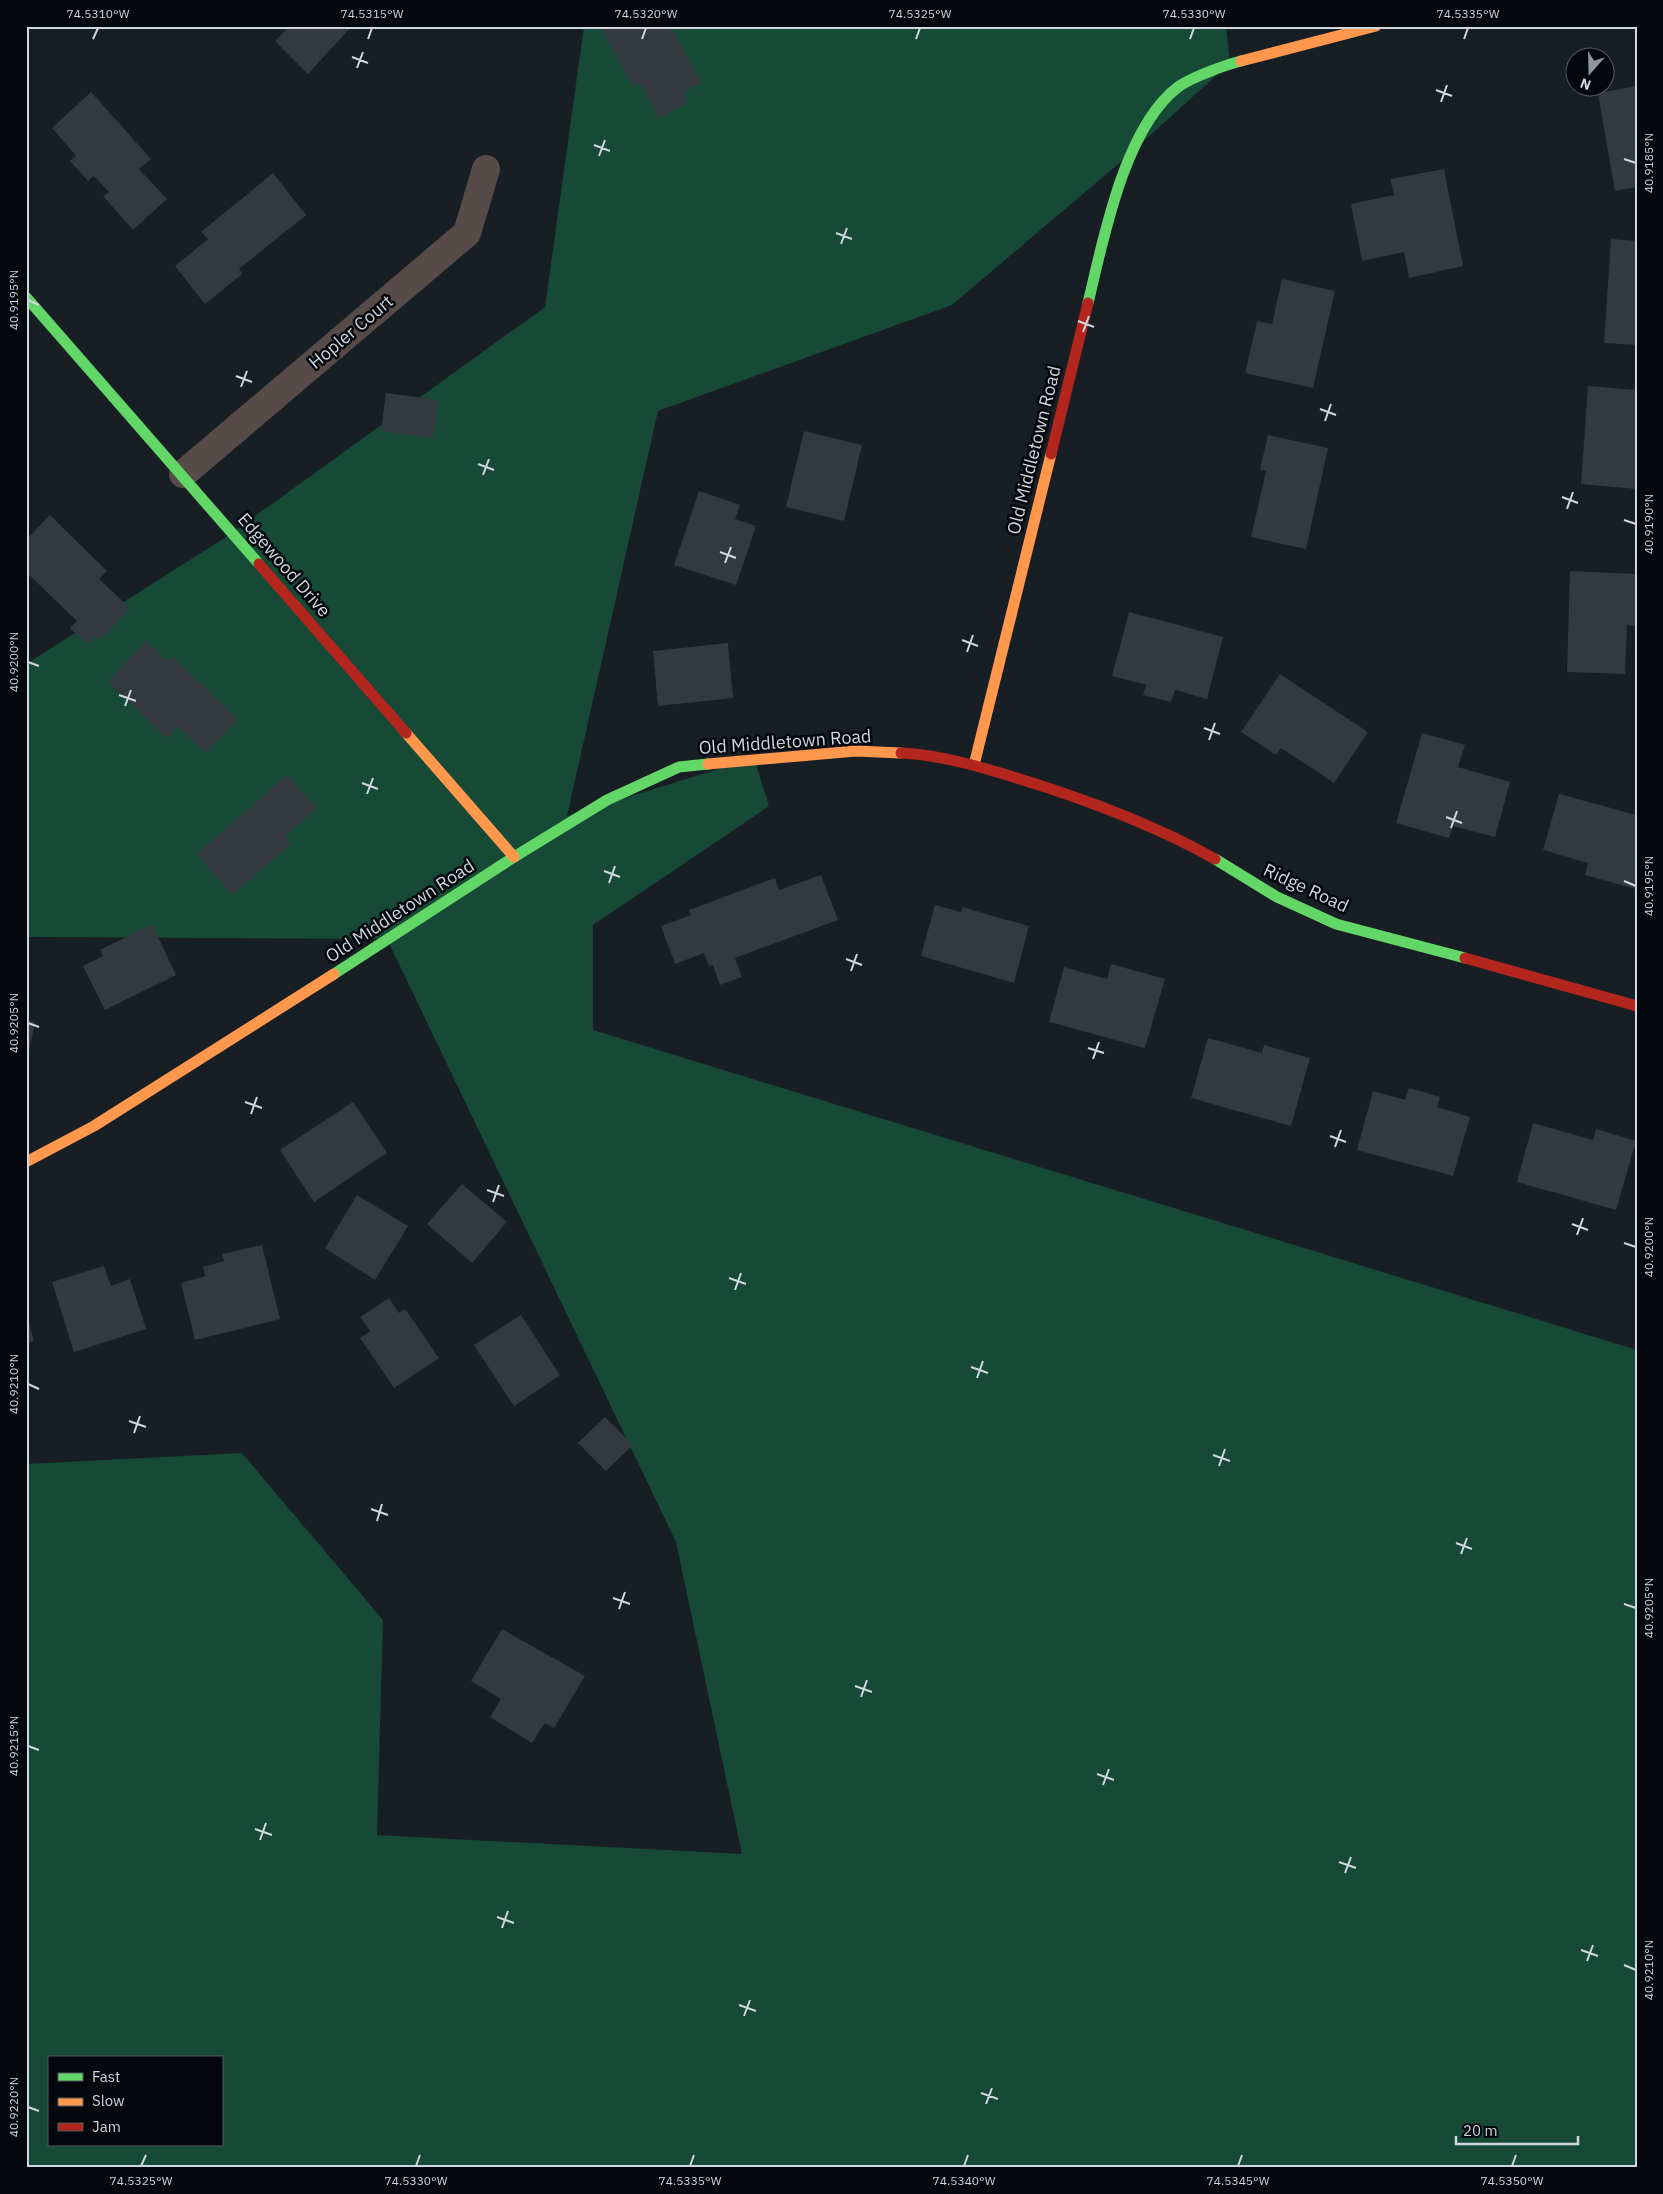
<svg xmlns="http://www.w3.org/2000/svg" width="1663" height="2194" font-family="'IBM Plex Sans',sans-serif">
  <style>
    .green { fill: #164936; fill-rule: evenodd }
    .building { fill: #33393e }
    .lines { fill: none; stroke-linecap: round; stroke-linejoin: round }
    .street { stroke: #574b49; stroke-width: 28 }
    .fast { stroke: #63d668; stroke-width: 11 }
    .slow { stroke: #ff974d; stroke-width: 11 }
    .jam { stroke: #b3261e; stroke-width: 11 }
    .ticks { fill: none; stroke: #ced6de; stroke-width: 2 }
    .labels { text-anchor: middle; stroke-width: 5; stroke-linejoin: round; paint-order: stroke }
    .street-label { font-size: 18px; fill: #ced6de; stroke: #04070c }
    .neatline { fill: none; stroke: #ced6de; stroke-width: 2 }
    .ticks-label { font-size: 12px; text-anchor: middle; fill: #ced6de }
  </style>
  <rect width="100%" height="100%" fill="#171e24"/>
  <!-- green -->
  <path class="green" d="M 584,26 L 1226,26 L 1230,63 L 1124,159 L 952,305 L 658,411 L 567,816 L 754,758 L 769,806 L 593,925 L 593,1030 L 1637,1350 L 1637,2168 L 26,2168 L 26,1464 L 242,1453 L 383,1620 L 377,1835 L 742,1854 L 676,1542 L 387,939 L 26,937 L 26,664 L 226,537 L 545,307 ZM 49,2058 L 221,2058 L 221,2145 L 49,2145 Z"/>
  <!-- building -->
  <path class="building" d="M 289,26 L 352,26 L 308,74 L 275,41 Z
    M 600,26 L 670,26 L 701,83 L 683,93 L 688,102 L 659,118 L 640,83 L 633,87 Z
    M 1637,86 L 1637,187 L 1615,191 L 1598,93 Z
    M 91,92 L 151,159 L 139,169 L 167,199 L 133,230 L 103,196 L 109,192 L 94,176 L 88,181 L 70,161 L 76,156 L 52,128 Z
    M 1444,169 L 1463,266 L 1409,278 L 1404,252 L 1362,261 L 1351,204 L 1394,195 L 1390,179 Z
    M 273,173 L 306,215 L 239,269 L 242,274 L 205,304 L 175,266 L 208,239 L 201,232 Z
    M 1611,239 L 1637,241 L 1637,345 L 1604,343 Z
    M 1282,279 L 1335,291 L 1313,388 L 1245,373 L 1257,321 L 1272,324 Z
    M 1588,386 L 1637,390 L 1637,489 L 1581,484 Z
    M 386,393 L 438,400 L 433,438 L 381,431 Z
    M 804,431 L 862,445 L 844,521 L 786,507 Z
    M 1268,435 L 1328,448 L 1306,549 L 1251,537 L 1266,471 L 1260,470 Z
    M 699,491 L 740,505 L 735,519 L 756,526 L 736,585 L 674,565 Z
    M 50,515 L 107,571 L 99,579 L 130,608 L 100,640 L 95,635 L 87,644 L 70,628 L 77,621 L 26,572 L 26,540 Z
    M 1570,571 L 1637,574 L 1637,626 L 1627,625 L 1625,674 L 1567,672 Z
    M 1129,612 L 1223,637 L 1207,699 L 1175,690 L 1171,702 L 1143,695 L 1146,685 L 1112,676 Z
    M 146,641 L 167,661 L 172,656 L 238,719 L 206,753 L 178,726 L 167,738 L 108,682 Z
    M 728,643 L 733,698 L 658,706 L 653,651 Z
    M 1280,674 L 1368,732 L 1334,783 L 1281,748 L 1276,755 L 1241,732 Z
    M 1422,733 L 1465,745 L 1458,767 L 1510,782 L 1495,837 L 1453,826 L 1449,838 L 1396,823 Z
    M 287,775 L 317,808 L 285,836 L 291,844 L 232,895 L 197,854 Z
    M 1559,794 L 1637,815 L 1636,889 L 1585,875 L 1588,863 L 1543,850 Z
    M 821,875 L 838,920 L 735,958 L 742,977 L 720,985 L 713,965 L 709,966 L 704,953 L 675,964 L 661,926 L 691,915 L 689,910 L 775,878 L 779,890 Z
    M 935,905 L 961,912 L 962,907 L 1029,926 L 1014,983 L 921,956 Z
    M 152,924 L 176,975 L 105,1010 L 83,966 L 103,956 L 100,950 Z
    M 1111,964 L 1165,979 L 1145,1048 L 1049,1022 L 1064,967 L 1107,979 Z
    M 26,1020 L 35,1022 L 27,1061 L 26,1061 Z
    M 1208,1038 L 1262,1053 L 1264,1045 L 1310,1058 L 1291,1126 L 1191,1098 Z
    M 1409,1088 L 1440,1097 L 1437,1107 L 1470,1117 L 1453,1176 L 1357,1150 L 1373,1091 L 1405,1100 Z
    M 353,1102 L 387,1153 L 314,1202 L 280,1150 Z
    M 1533,1123 L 1593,1140 L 1596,1129 L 1636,1141 L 1616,1210 L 1517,1182 Z
    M 462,1184 L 507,1222 L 472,1263 L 427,1224 Z
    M 357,1195 L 408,1226 L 375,1280 L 325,1248 Z
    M 262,1245 L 280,1319 L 195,1340 L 181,1283 L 205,1276 L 203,1267 L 224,1261 L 222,1254 Z
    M 104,1266 L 111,1286 L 130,1279 L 146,1329 L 74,1352 L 52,1282 Z
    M 389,1298 L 399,1313 L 405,1309 L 439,1358 L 394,1388 L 360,1338 L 370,1331 L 360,1317 Z
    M 26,1313 L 34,1341 L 26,1343 Z
    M 521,1315 L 560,1375 L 514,1406 L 474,1345 Z
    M 605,1417 L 633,1445 L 606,1471 L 578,1443 Z
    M 502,1629 L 585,1676 L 554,1728 L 545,1723 L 532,1743 L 490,1717 L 501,1699 L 471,1681 Z"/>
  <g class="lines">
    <!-- street -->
    <path class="street" d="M 183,474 L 467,233 L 486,169"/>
    <!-- fast -->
    <path class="fast" d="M 26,297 L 259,564
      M 1088,303 C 1103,241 1124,128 1178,87 C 1190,78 1225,65 1241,61
      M 1215,859 L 1277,897 L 1336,924 L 1465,958
      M 334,974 L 514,857 L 607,800 L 679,767 L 708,764"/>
    <!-- slow -->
    <path class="slow" d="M 1241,61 L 1376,26
      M 406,733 L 514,857
      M 708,764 L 856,751 L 901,753
      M 974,765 L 1051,454
      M 26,1162 L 94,1126 L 334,974"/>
    <!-- jam -->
    <path class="jam" d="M 1051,454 L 1088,303
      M 259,564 L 406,733
      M 901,753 C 942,755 981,767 1020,779 C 1088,800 1153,824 1215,859
      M 1465,958 L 1637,1006"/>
  </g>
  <!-- ticks -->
  <path class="ticks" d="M 93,39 L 98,28M 368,39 L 372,28M 642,39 L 646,28M 916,39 L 920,28M 1190,39 L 1194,28M 1464,39 L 1468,28M 352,57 L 368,63M 357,68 L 363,52M 1436,90 L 1452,96M 1441,102 L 1447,85M 594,145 L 610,151M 599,156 L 605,140M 1624,159 L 1636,163M 836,233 L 852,239M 841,244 L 847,228M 28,300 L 39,305M 1078,321 L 1094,327M 1083,332 L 1089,316M 236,376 L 252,382M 241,387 L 247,371M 1320,409 L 1336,415M 1325,421 L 1331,404M 478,464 L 494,470M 483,475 L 489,459M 1562,497 L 1578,503M 1567,509 L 1573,492M 1624,520 L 1636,524M 720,552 L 736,558M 725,563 L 731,547M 962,640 L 978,646M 967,652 L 973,635M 28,662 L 39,666M 119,695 L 136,701M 125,706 L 131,690M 1204,728 L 1220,734M 1209,740 L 1215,723M 362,783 L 378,789M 367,794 L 373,778M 1446,817 L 1462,823M 1451,828 L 1457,811M 604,871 L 620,877M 1624,881 L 1636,886M 609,883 L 615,866M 846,959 L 862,965M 851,971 L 857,954M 28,1023 L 39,1027M 1088,1048 L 1104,1053M 1093,1059 L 1099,1042M 245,1102 L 262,1108M 251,1114 L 257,1097M 1330,1136 L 1346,1142M 1335,1147 L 1341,1130M 487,1190 L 504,1196M 493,1202 L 499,1185M 1572,1224 L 1588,1230M 1577,1235 L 1583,1218M 1624,1243 L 1636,1247M 729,1278 L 746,1284M 735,1290 L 741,1273M 971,1367 L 988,1373M 977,1378 L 983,1361M 28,1384 L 39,1389M 129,1421 L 146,1427M 134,1433 L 140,1416M 1213,1455 L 1230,1461M 1219,1466 L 1225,1449M 371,1509 L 388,1515M 377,1521 L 382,1504M 1456,1543 L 1472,1549M 1461,1554 L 1467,1538M 613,1598 L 630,1604M 1624,1604 L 1636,1608M 619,1609 L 625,1592M 855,1686 L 872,1692M 861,1697 L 867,1680M 28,1746 L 39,1750M 1097,1774 L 1114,1780M 1103,1785 L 1109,1769M 255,1829 L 272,1835M 260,1840 L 266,1823M 1339,1862 L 1356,1868M 1345,1873 L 1351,1857M 497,1917 L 514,1923M 502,1928 L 508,1911M 1581,1950 L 1598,1956M 1587,1961 L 1593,1945M 1624,1965 L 1636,1970M 739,2005 L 756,2011M 744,2016 L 750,2000M 981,2093 L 998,2099M 986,2104 L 992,2088M 28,2107 L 39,2111M 141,2166 L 146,2155M 416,2166 L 420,2155M 690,2166 L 694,2155M 964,2166 L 968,2155M 1238,2166 L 1242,2155M 1512,2166 L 1516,2155"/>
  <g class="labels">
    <!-- street labels -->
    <g class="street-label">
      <text transform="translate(351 332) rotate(-40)" y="6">Hopler Court</text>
      <text transform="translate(1034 450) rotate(-76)" y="6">Old Middletown Road</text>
      <text transform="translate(284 565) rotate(49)" y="6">Edgewood Drive</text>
      <text transform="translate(785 742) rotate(-4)" y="6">Old Middletown Road</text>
      <text transform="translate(1306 888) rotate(25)" y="6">Ridge Road</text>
      <text transform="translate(400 911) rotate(-33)" y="6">Old Middletown Road</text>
    </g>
  </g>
  <!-- border -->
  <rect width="1663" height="2194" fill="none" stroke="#04070c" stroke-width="55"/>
  <!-- legend -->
  <rect x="48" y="2056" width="175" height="90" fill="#04070c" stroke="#555a60"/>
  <rect x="58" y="2073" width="25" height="8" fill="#63d668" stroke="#555a60"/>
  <text x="92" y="2082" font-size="15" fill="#ced6de">Fast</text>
  <rect x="58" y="2098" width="25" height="8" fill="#ff974d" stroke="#555a60"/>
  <text x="92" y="2106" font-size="15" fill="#ced6de">Slow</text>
  <rect x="58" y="2123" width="25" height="8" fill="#b3261e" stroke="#555a60"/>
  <text x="92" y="2132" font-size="15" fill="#ced6de">Jam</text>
  <!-- north arrow -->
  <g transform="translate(1590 72) rotate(200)"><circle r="24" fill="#04070c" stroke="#555a60"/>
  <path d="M0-4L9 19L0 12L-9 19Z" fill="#8e969d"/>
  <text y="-8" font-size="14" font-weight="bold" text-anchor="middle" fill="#ced6de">N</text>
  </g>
  <!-- scale -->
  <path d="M1456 2136v8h122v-8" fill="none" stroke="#ced6de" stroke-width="2.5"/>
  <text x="1463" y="2136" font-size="15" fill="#ced6de" stroke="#04070c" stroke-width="4" paint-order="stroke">20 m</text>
  <rect x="28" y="28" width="1608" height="2138" class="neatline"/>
  <g class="ticks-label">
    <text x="98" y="18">74.5310°W</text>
    <text x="372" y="18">74.5315°W</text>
    <text x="646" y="18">74.5320°W</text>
    <text x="920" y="18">74.5325°W</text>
    <text x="1194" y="18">74.5330°W</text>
    <text x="1468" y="18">74.5335°W</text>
    <text transform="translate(1649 163) rotate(-90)" y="4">40.9185°N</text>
    <text transform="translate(14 300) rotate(-90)" y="4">40.9195°N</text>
    <text transform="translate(1649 524) rotate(-90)" y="4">40.9190°N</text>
    <text transform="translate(14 662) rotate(-90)" y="4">40.9200°N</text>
    <text transform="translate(1649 886) rotate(-90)" y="4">40.9195°N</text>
    <text transform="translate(14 1023) rotate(-90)" y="4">40.9205°N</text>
    <text transform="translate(1649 1247) rotate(-90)" y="4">40.9200°N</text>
    <text transform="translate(14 1384) rotate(-90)" y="4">40.9210°N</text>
    <text transform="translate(1649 1608) rotate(-90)" y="4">40.9205°N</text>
    <text transform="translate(14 1746) rotate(-90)" y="4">40.9215°N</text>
    <text transform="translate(1649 1970) rotate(-90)" y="4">40.9210°N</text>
    <text transform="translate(14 2107) rotate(-90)" y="4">40.9220°N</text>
    <text x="141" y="2185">74.5325°W</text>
    <text x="416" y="2185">74.5330°W</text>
    <text x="690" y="2185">74.5335°W</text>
    <text x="964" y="2185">74.5340°W</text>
    <text x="1238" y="2185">74.5345°W</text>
    <text x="1512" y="2185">74.5350°W</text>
  </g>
</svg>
